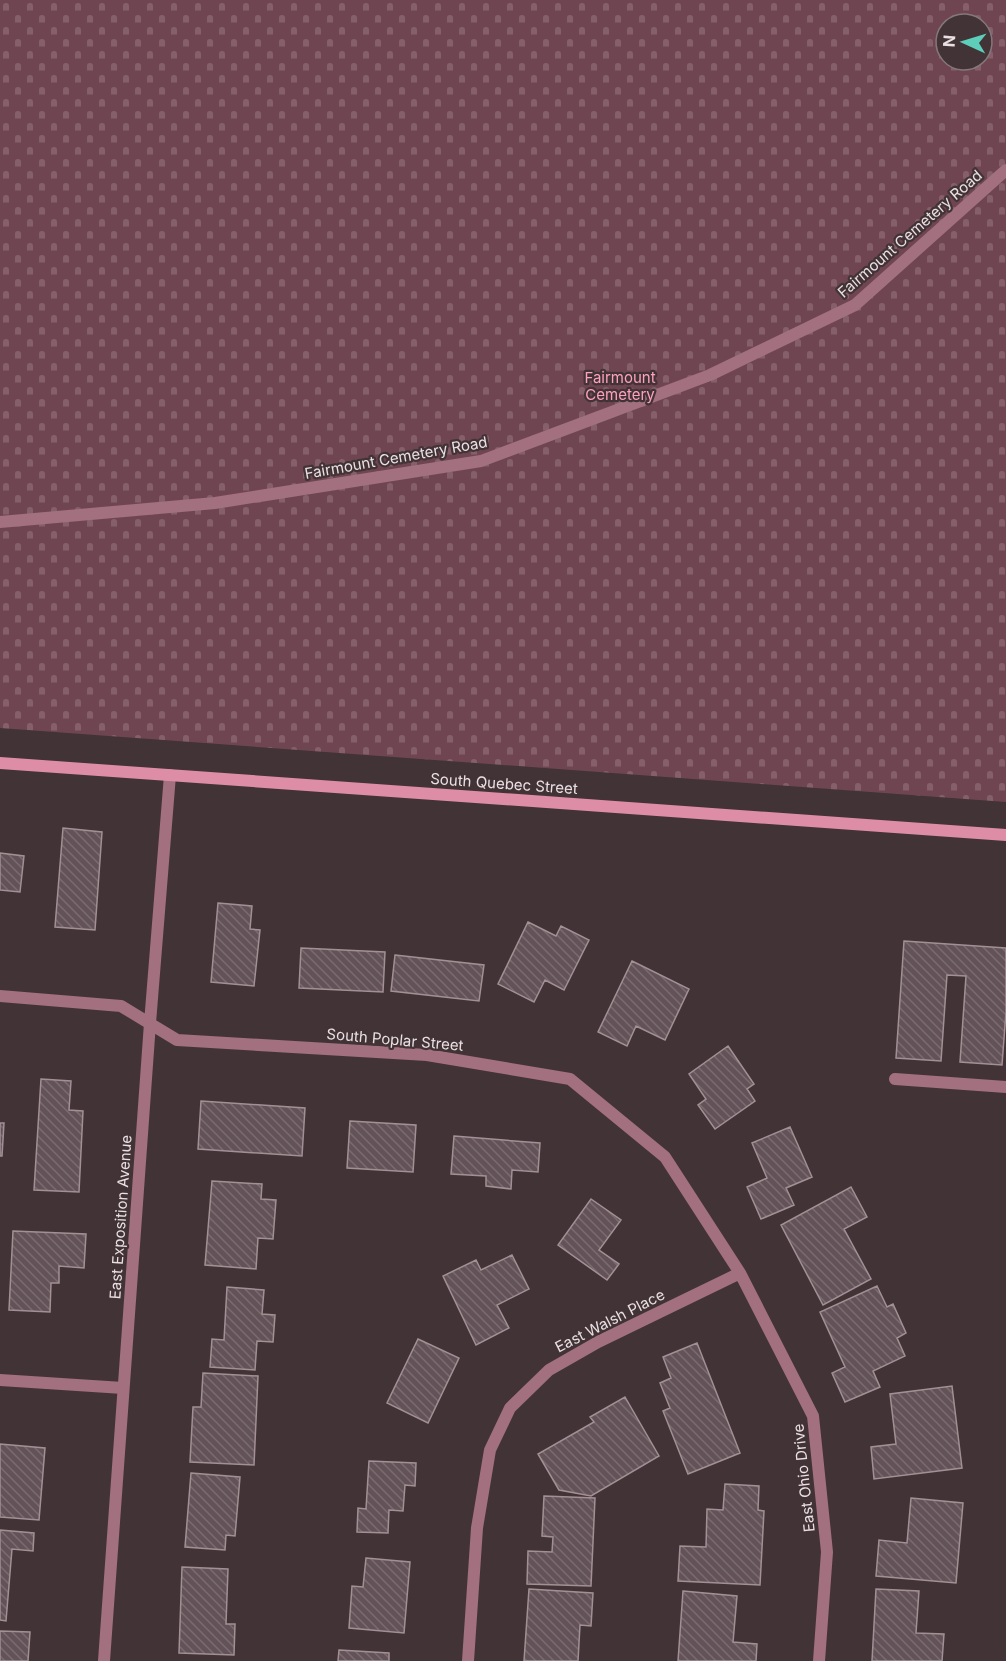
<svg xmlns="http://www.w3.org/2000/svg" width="1006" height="1661" font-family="Inter,sans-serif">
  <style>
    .cemetery { fill: url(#cemetery-stones); fill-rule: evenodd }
    .building { fill: url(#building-back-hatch); stroke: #a29095; stroke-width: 1.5 }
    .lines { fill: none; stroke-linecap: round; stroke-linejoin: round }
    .lane { stroke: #a2707e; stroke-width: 12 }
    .street { stroke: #a2707e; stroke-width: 12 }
    .secondary { stroke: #dd8ea6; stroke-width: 12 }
    .labels { text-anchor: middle; stroke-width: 4.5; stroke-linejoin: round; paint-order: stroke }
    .street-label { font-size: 15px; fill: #eae0e3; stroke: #423337 }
    .park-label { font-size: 15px; fill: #ffa0bd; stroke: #423337 }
  </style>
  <defs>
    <pattern id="cemetery-stones" width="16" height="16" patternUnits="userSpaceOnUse" patternTransform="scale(1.5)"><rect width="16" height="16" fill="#704552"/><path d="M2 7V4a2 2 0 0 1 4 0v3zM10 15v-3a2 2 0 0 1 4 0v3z" fill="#85606b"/></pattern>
    <pattern id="building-back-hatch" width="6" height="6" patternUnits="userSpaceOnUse" patternTransform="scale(1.5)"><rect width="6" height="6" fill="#635358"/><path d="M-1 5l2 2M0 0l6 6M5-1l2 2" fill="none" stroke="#7a6b70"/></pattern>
  </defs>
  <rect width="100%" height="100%" fill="#423337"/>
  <!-- cemetery -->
  <path class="cemetery" d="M 0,0 L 1006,0 L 1006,802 L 0,728 ZM 946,24 L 982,24 L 982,60 L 946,60 Z"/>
  <!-- building -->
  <path class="building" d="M 63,828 L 102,832 L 95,930 L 55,927 Z
    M 0,853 L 24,856 L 20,892 L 0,890 Z
    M 218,903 L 252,906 L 250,929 L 260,930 L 254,986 L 211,982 Z
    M 528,922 L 556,936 L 561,926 L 589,940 L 564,990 L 545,980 L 534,1002 L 498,984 Z
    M 904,941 L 1006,948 L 1006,1012 L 1002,1065 L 960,1062 L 966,976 L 947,975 L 941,1061 L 896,1058 Z
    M 301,948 L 385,952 L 383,992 L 299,988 Z
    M 395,955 L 484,965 L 479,1001 L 391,991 Z
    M 632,961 L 689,989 L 665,1040 L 636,1026 L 627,1046 L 598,1032 Z
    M 728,1046 L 754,1084 L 747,1089 L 755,1101 L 715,1129 L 698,1105 L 706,1099 L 689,1074 Z
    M 41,1079 L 71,1081 L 69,1110 L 83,1111 L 79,1192 L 34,1190 Z
    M 201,1101 L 305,1108 L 302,1156 L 198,1149 Z
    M 350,1121 L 416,1125 L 413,1172 L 347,1168 Z
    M 0,1123 L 4,1123 L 2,1156 L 0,1156 Z
    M 790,1127 L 812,1177 L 786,1188 L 794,1205 L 761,1219 L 747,1187 L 767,1178 L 752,1143 Z
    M 454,1136 L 540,1143 L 538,1172 L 512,1170 L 511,1189 L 486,1186 L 486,1176 L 451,1174 Z
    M 212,1181 L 262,1184 L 261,1199 L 276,1200 L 273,1239 L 258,1238 L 256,1269 L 205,1265 Z
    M 851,1187 L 867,1217 L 844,1229 L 871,1279 L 823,1305 L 781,1225 Z
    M 591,1199 L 621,1220 L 599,1250 L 619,1264 L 607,1280 L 558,1245 Z
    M 13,1231 L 86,1234 L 84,1268 L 59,1266 L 59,1283 L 51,1283 L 50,1312 L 9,1310 Z
    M 512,1255 L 529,1289 L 497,1305 L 509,1328 L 476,1345 L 443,1276 L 476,1260 L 481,1270 Z
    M 877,1286 L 887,1307 L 893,1304 L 906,1333 L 897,1338 L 905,1356 L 873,1371 L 880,1387 L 845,1402 L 832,1373 L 845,1367 L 820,1312 Z
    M 227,1287 L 264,1290 L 262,1314 L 275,1315 L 273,1342 L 257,1341 L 255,1370 L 210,1367 L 212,1339 L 224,1340 Z
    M 418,1339 L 459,1358 L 428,1423 L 387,1403 Z
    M 697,1343 L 740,1453 L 688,1474 L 663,1411 L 670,1408 L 660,1383 L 671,1378 L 663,1357 Z
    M 203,1373 L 258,1376 L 254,1465 L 190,1462 L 193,1407 L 201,1407 Z
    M 952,1386 L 962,1468 L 874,1479 L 871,1447 L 896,1444 L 890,1394 Z
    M 625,1397 L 659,1456 L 591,1496 L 559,1490 L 538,1454 L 594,1422 L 590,1417 Z
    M 0,1444 L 45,1448 L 39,1520 L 0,1517 Z
    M 369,1461 L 416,1463 L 415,1486 L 405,1485 L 403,1511 L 389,1510 L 388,1533 L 357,1532 L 358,1508 L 366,1509 Z
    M 191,1473 L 240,1477 L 235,1536 L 226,1535 L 225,1550 L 185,1547 Z
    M 725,1484 L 759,1486 L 758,1510 L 764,1511 L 760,1585 L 678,1581 L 680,1546 L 706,1547 L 707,1509 L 723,1510 Z
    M 544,1496 L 595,1498 L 591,1586 L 527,1584 L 528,1551 L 552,1552 L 553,1537 L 542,1536 Z
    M 911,1498 L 963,1503 L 956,1583 L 876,1576 L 879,1540 L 907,1543 Z
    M 0,1530 L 34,1533 L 33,1551 L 12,1549 L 6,1621 L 0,1620 Z
    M 366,1558 L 410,1562 L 404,1633 L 349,1628 L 352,1586 L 363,1587 Z
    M 182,1567 L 228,1569 L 226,1624 L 235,1624 L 234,1655 L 179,1653 Z
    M 529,1589 L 593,1593 L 591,1626 L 580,1625 L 578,1661 L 524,1661 Z
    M 876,1589 L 919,1591 L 916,1633 L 944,1634 L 942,1661 L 872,1661 Z
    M 683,1591 L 737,1596 L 733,1642 L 757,1644 L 756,1661 L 678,1661 Z
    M 0,1631 L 30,1632 L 28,1661 L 0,1661 Z
    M 339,1650 L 389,1653 L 389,1661 L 338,1661 Z"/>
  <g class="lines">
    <!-- lane -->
    <path class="lane" d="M 0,522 L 215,503 L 481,461 L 710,375 L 855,305 L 1006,170
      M 895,1079 L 1006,1087"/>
    <!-- street -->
    <path class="street" d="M 0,996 L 121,1006 L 177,1040 L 427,1055 L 570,1079 L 665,1157 L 740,1273 L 813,1416 L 827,1552 L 819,1661
      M 0,1380 L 123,1388
      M 104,1661 L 150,1023 L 170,775
      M 468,1661 L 477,1528 L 490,1450 L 510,1408 L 549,1370 L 598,1342 L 740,1273"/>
    <!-- secondary -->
    <path class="secondary" d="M 0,763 L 1006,835"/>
  </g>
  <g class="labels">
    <!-- street labels -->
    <g class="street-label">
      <text transform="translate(910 234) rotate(-41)" y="5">Fairmount Cemetery Road</text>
      <text transform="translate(396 458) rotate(-10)" y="5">Fairmount Cemetery Road</text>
      <text transform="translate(504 784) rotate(4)" y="5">South Quebec Street</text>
      <text transform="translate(395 1040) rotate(5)" y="5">South Poplar Street</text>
      <text transform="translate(121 1217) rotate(-86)" y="5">East Exposition Avenue</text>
      <text transform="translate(610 1321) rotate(-27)" y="5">East Walsh Place</text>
      <text transform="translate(804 1478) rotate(-96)" y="5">East Ohio Drive</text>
    </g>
    <!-- park labels -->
    <g class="park-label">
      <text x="620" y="383">Fairmount<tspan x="620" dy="17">Cemetery</tspan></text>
    </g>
  </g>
  <!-- north arrow -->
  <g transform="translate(964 42) rotate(274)"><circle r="28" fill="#423337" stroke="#85787c" stroke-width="1.5"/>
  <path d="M0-4.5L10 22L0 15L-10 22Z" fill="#5cceba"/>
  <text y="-9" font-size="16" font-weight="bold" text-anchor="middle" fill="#eae0e3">N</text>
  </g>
</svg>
